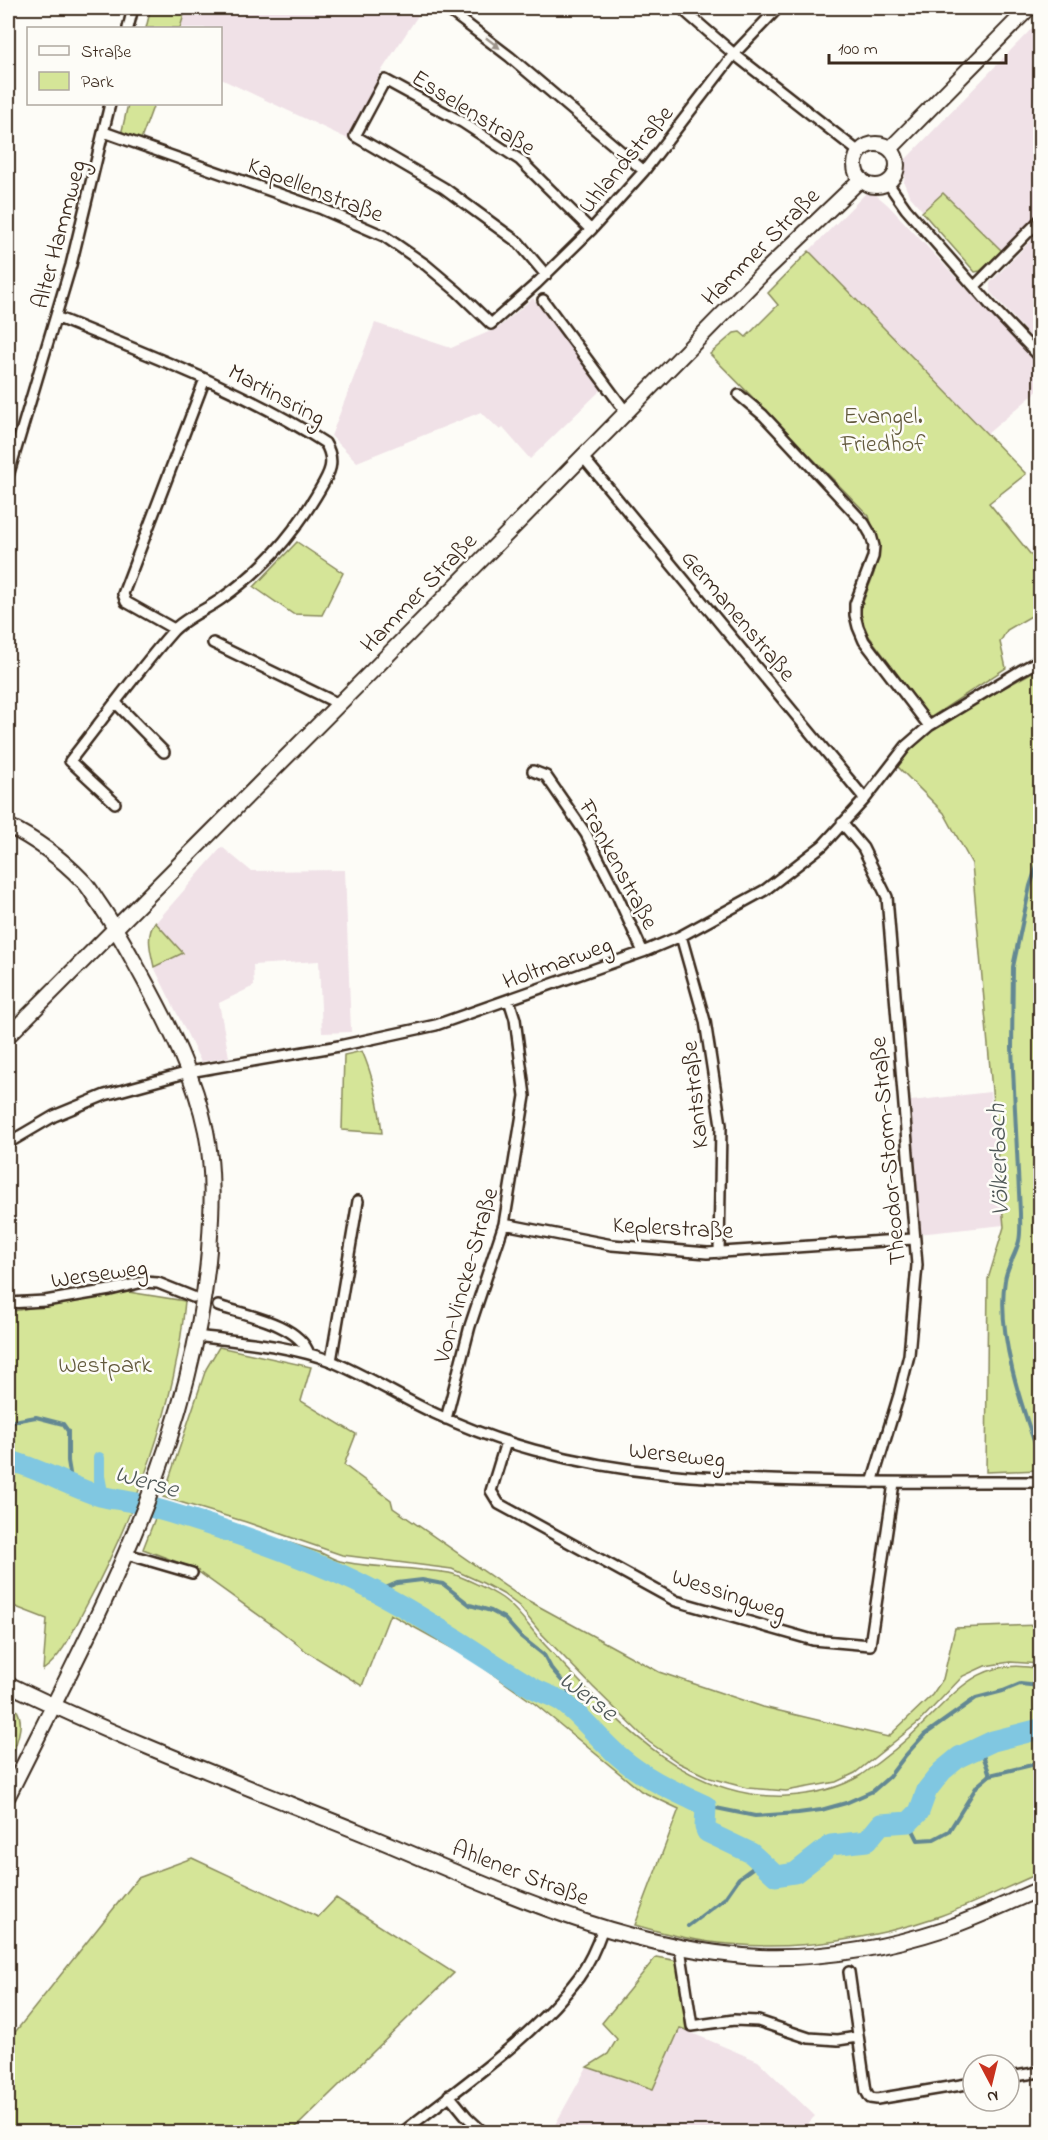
<svg xmlns="http://www.w3.org/2000/svg" width="1048" height="2140" font-family="'Indie Flower',sans-serif">
  <style>
    .built { fill: #f0e1e7 }
    .green { fill: #d5e598; stroke: #88885b; stroke-width: 1.5 }
    .lines { fill: none; stroke-linecap: round; stroke-linejoin: round }
    .stream { stroke: #648893; stroke-width: 4 }
    .canal { stroke: #80c7e1; stroke-width: 12 }
    .river { stroke: #80c7e1; stroke-width: 21 }
    .street-casing { stroke: #3b2a1e; stroke-width: 14 }
    .secondary-casing { stroke: #3b2a1e; stroke-width: 18 }
    .street { stroke: #fdfcf7; stroke-width: 9 }
    .secondary { stroke: #fdfcf7; stroke-width: 14 }
    .oneway { fill: #9c938a }
    .labels { text-anchor: middle; stroke-width: 5; stroke-linejoin: round; paint-order: stroke }
    .street-label { font-size: 24px; fill: #3b2a1e; stroke: #fdfcf7 }
    .park-label { font-size: 24px; fill: #62593c; stroke: #fdfcf7 }
    .water-label { font-size: 26px; font-style: italic; fill: #505958; stroke: #fdfcf7 }
  </style>
  <rect width="100%" height="100%" fill="#fdfcf7"/>
  <filter id="ink" filterUnits="userSpaceOnUse"><feTurbulence type="fractalNoise" baseFrequency=".0167" numOctaves="2"/><feDisplacementMap in="SourceGraphic" scale="12" xChannelSelector="R" yChannelSelector="G"/><feConvolveMatrix kernelMatrix="1 2 1 2 8 2 1 2 1" color-interpolation-filters="sRGB"/></filter>
  <g filter="url(#ink)">
    <!-- built -->
    <path class="built" d="M 186,8 L 423,8 L 382,70 L 348,139 L 221,79 L 220,28 L 180,28 Z
      M 1040,20 L 1040,212 L 980,271 L 975,272 L 909,195 L 904,183 L 906,159 Z
      M 866,193 L 875,194 L 888,205 L 1040,367 L 1040,389 L 987,434 L 809,251 Z
      M 1040,231 L 1040,347 L 990,292 L 990,283 Z
      M 533,298 L 602,389 L 530,459 L 503,428 L 500,430 L 481,412 L 357,462 L 331,436 L 375,323 L 451,348 L 498,328 Z
      M 222,847 L 251,871 L 345,870 L 351,1032 L 322,1033 L 319,961 L 253,965 L 254,986 L 219,1003 L 229,1057 L 201,1062 L 154,967 L 149,943 L 151,928 Z
      M 990,1092 L 1004,1225 L 918,1234 L 911,1101 Z
      M 680,2028 L 758,2061 L 815,2116 L 800,2132 L 551,2132 L 587,2067 L 653,2089 Z"/>
    <!-- green -->
    <path class="green" d="M 151,8 L 186,8 L 180,28 L 146,28 Z
      M 128,104 L 154,104 L 140,142 L 121,135 Z
      M 943,193 L 1002,251 L 980,271 L 975,272 L 922,212 Z
      M 809,251 L 1026,474 L 989,503 L 1040,566 L 1040,611 L 1007,630 L 1000,642 L 1006,668 L 930,718 L 860,624 C 859,605 868,591 874,573 C 880,554 875,535 869,516 L 710,354 L 734,333 L 740,332 L 746,337 L 778,305 L 768,293 Z
      M 297,542 L 343,573 L 322,615 L 293,614 L 254,587 Z
      M 1040,668 L 1040,1470 L 986,1472 L 988,1279 L 1004,1227 L 972,864 L 944,813 L 896,765 L 933,727 Z
      M 155,922 L 183,953 L 154,967 C 151,952 145,936 155,922 Z
      M 362,1051 C 374,1078 379,1104 382,1133 L 342,1130 L 344,1055 Z
      M 122,1291 L 185,1301 C 176,1407 134,1517 84,1610 C 73,1631 62,1657 43,1670 L 47,1619 L 8,1604 L 8,1312 Z
      M 219,1347 L 311,1367 L 301,1401 L 356,1434 L 344,1465 L 391,1500 L 393,1508 L 518,1595 L 659,1672 L 763,1707 L 888,1737 L 932,1695 L 943,1679 L 955,1628 L 1040,1625 L 1040,1664 L 1010,1662 L 985,1666 L 963,1676 L 919,1722 L 855,1773 L 836,1782 L 786,1791 L 747,1788 L 710,1778 L 679,1763 L 649,1742 L 593,1687 L 539,1631 L 519,1606 L 503,1594 L 483,1583 L 452,1569 L 342,1555 L 246,1522 L 163,1497 L 206,1369 Z
      M 161,1503 L 319,1552 C 326,1555 333,1559 340,1561 C 363,1567 398,1567 422,1570 C 432,1571 444,1571 453,1574 C 467,1579 490,1590 502,1598 C 519,1610 531,1630 545,1645 C 611,1714 682,1801 787,1796 C 811,1795 841,1788 861,1775 C 881,1761 906,1741 924,1723 C 959,1688 984,1656 1040,1669 L 1040,1873 C 1007,1887 974,1904 940,1916 C 873,1939 799,1951 729,1944 C 697,1942 666,1934 635,1925 L 679,1809 L 641,1791 L 535,1704 L 468,1657 L 390,1614 L 362,1686 L 307,1652 L 278,1629 L 193,1568 L 143,1549 Z
      M 8,1703 C 30,1714 17,1740 11,1759 L 8,1757 Z
      M 192,1858 L 318,1917 L 336,1898 L 454,1973 L 291,2132 L 8,2132 L 8,2041 L 138,1878 Z
      M 656,1957 L 678,1961 L 686,2030 L 680,2028 L 653,2089 L 587,2067 L 608,2054 L 617,2039 L 602,2023 Z"/>
    <g class="lines">
      <!-- stream -->
      <path class="stream" d="M 1040,857 L 1030,886 L 1013,967 L 1012,1048 L 1020,1213 C 1020,1222 1021,1232 1019,1241 C 1016,1254 1007,1266 1005,1280 C 996,1333 1022,1408 1040,1458
        M 8,1422 L 36,1417 L 63,1424 L 68,1431 L 68,1461 L 72,1485
        M 376,1592 L 397,1583 L 422,1580 L 443,1584 L 470,1605 L 491,1611 L 504,1618 L 520,1636 L 544,1655 L 551,1668 L 567,1687 L 576,1714
        M 990,1775 L 1040,1763
        M 706,1806 L 755,1816 L 798,1813 L 821,1810 L 846,1803 L 873,1791 L 889,1777 L 905,1756 L 924,1735 L 976,1698 L 1003,1691 L 1020,1684 L 1040,1686
        M 909,1822 L 918,1840 L 934,1839 L 949,1831 L 977,1786 L 990,1775 L 980,1747
        M 688,1926 L 725,1898 L 739,1878 L 761,1862"/>
      <!-- canal -->
      <path class="canal" d="M 99,1458 L 99,1476 L 103,1497"/>
      <!-- river -->
      <path class="river" d="M 8,1460 C 40,1469 69,1486 100,1496 C 112,1499 124,1500 136,1503 C 197,1520 258,1540 316,1564 C 393,1594 458,1642 528,1685 C 538,1692 551,1695 561,1701 C 583,1716 599,1740 620,1757 C 645,1779 676,1792 706,1806 L 705,1827 L 707,1832 L 751,1853 L 776,1876 L 795,1873 L 831,1845 L 867,1841 L 881,1824 L 909,1822 L 919,1812 L 927,1790 L 942,1771 L 959,1757 L 993,1741 L 1040,1729"/>
      <defs>
        <path id="street" d="M 446,8 L 510,57 L 644,171
          M 681,8 L 734,54 L 859,152
          M 128,28 L 133,8
          M 104,132 L 322,209 L 384,236 L 426,265 L 458,292 L 491,324 L 536,284 L 591,230 L 644,171 L 734,54 L 778,8
          M 887,182 L 906,209 L 993,308 L 1040,357
          M 546,275 L 519,243 L 444,188 L 355,136 L 385,80 L 462,122 L 520,160 L 591,230
          M 975,286 L 1040,220
          M 543,300 L 626,412
          M 56,317 C 148,355 242,389 325,443 C 338,464 327,477 316,496 C 290,539 262,570 221,599 C 206,610 184,618 172,632 C 136,673 104,718 70,761 L 115,803
          M 739,395 L 763,415 L 864,523 L 871,535 L 874,546 L 873,557 L 855,604 L 855,615 L 858,627 L 864,641 L 929,726
          M 582,456 L 865,799
          M 8,476 L 71,265 L 110,104
          M 174,629 L 126,602 L 123,594 L 205,379
          M 213,643 L 339,704
          M 116,703 L 164,752
          M 533,771 L 546,776 L 586,834 L 617,895 L 643,952
          M 842,823 L 863,848 L 887,897 L 917,1265 L 909,1355 L 899,1395 L 872,1483
          M 681,936 L 705,1021 L 721,1125 L 719,1253
          M 8,1143 L 54,1116 L 105,1095 L 189,1072 L 339,1046 L 436,1025 L 643,952 L 681,936 L 765,890 L 823,845 L 865,799 L 906,746 L 929,726 L 1020,671 L 1040,660
          M 504,1224 L 612,1245 L 707,1253 L 913,1239
          M 8,1303 L 45,1301 L 110,1290 L 143,1282 L 158,1283 L 193,1297
          M 218,1306 C 246,1315 299,1324 309,1354
          M 197,1336 C 241,1342 289,1345 331,1361 C 367,1376 401,1398 436,1414 C 468,1429 501,1441 534,1450 C 626,1475 710,1479 804,1481 C 883,1483 962,1482 1040,1482
          M 331,1361 L 358,1201
          M 446,1419 L 470,1326 L 504,1224 L 525,1096 L 515,1019 L 509,1000
          M 506,1442 L 491,1491 L 499,1504 L 676,1601 L 813,1640 L 870,1645 L 894,1483
          M 127,1554 L 192,1573
          M 680,1948 L 692,2026 L 734,2020 L 758,2021 L 809,2038 L 838,2040 L 857,2037
          M 849,1972 L 866,2091 L 870,2098 L 877,2099 L 973,2083
          M 1009,2077 L 1040,2072
          M 449,2095 L 467,2117 L 483,2132
          M 403,2132 C 462,2085 533,2038 579,1977 C 589,1963 597,1945 603,1928"/>
        <path id="secondary" d="M855 165a21 21 0 1 1 42 0a21 21 0 1 1-42 0Z
          M 890,149 L 1029,8
          M 8,826 C 34,838 62,859 82,880 C 89,886 93,895 98,902 C 115,926 128,951 142,976 C 169,1025 195,1077 206,1131 C 214,1171 212,1211 209,1250 C 193,1447 94,1623 8,1796
          M 8,1036 L 378,665 L 765,271 L 861,179
          M 8,1684 C 121,1739 240,1784 357,1831 C 487,1884 618,1950 760,1957 C 821,1959 886,1948 944,1929 C 977,1918 1009,1902 1040,1889"/>
      </defs>
      <!-- street casing -->
      <use href="#street" class="street-casing"/>
      <!-- secondary casing -->
      <use href="#secondary" class="secondary-casing"/>
      <!-- street -->
      <use href="#street" class="street"/>
      <!-- secondary -->
      <use href="#secondary" class="secondary"/>
    </g>
    <!-- one-way arrows -->
    <defs><path id="oneway-solid" d="M-6-.8H1V-3.2L6.5 0L1 3.2V.8H-6Z" transform="scale(1.5)"/></defs>
    <use class="oneway" href="#oneway-solid" transform="translate(493 43) rotate(38)"/>
  </g>
  <g class="labels">
    <!-- street labels -->
    <g class="street-label">
      <text transform="translate(474 112) rotate(32)" y="8">Esselenstraße</text>
      <text transform="translate(625 159) rotate(-50)" y="8">Uhlandstraße</text>
      <text transform="translate(316 189) rotate(21)" y="8">Kapellenstraße</text>
      <text transform="translate(58 234) rotate(-75)" y="8">Alter Hammweg</text>
      <text transform="translate(760 246) rotate(-45)" y="8">Hammer Straße</text>
      <text transform="translate(277 394) rotate(28)" y="8">Martinsring</text>
      <text transform="translate(418 592) rotate(-46)" y="8">Hammer Straße</text>
      <text transform="translate(739 615) rotate(50)" y="8">Germanenstraße</text>
      <text transform="translate(619 864) rotate(62)" y="8">Frankenstraße</text>
      <text transform="translate(557 962) rotate(-20)" y="8">Holtmarweg</text>
      <text transform="translate(694 1095) rotate(-96)" y="8">Kantstraße</text>
      <text transform="translate(887 1151) rotate(-95)" y="8">Theodor-Storm-Straße</text>
      <text transform="translate(673 1227) rotate(3)" y="8">Keplerstraße</text>
      <text transform="translate(99 1273) rotate(-8)" y="8">Werseweg</text>
      <text transform="translate(465 1275) rotate(-74)" y="8">Von-Vincke-Straße</text>
      <text transform="translate(677 1454) rotate(6)" y="8">Werseweg</text>
      <text transform="translate(729 1593) rotate(18)" y="8">Wessingweg</text>
      <text transform="translate(521 1872) rotate(21)" y="8">Ahlener Straße</text>
    </g>
    <!-- park labels -->
    <g class="park-label">
      <text x="883" y="423">Evangel.<tspan x="883" dy="28">Friedhof</tspan></text>
      <text x="105" y="1372">Westpark</text>
    </g>
    <!-- water labels -->
    <g class="water-label">
      <text transform="translate(997 1160) rotate(-92)" y="9">Völkerbach</text>
      <text transform="translate(147 1480) rotate(16)" y="9">Werse</text>
      <text transform="translate(589 1695) rotate(37)" y="9">Werse</text>
    </g>
  </g>
  <!-- margin -->
  <rect width="1048" height="2140" fill="none" stroke="#fdfcf7" stroke-width="30"/>
  <rect x="15" y="15" width="1018" height="2110" fill="none" stroke="#3b2a1e" stroke-width="2" filter="url(#ink)"/>
  <!-- legend -->
  <rect x="27" y="27" width="195" height="78" fill="#fdfcf7" stroke="#afa8a0" stroke-width="1.5"/>
  <rect x="39" y="46" width="30" height="9" fill="#fdfcf7" stroke="#afa8a0" stroke-width="1.5"/>
  <text x="81" y="57" font-size="18" fill="#3b2a1e">Straße</text>
  <rect x="39" y="72" width="30" height="18" fill="#d5e598" stroke="#afa8a0" stroke-width="1.5"/>
  <text x="81" y="87" font-size="18" fill="#3b2a1e">Park</text>
  <!-- north arrow -->
  <g transform="translate(991 2083) rotate(173)"><circle r="28" fill="#fdfcf7" stroke="#afa8a0" stroke-width="1.5"/>
  <path d="M0-4.5L10 22L0 15L-10 22Z" fill="#c8321e"/>
  <text y="-9" font-size="16" font-weight="bold" text-anchor="middle" fill="#3b2a1e">N</text>
  </g>
  <!-- scale -->
  <path d="M829 54v9h177v-9" fill="none" stroke="#3b2a1e" stroke-width="3"/>
  <text x="838" y="54" font-size="18" fill="#3b2a1e" stroke="#fdfcf7" stroke-width="4.5" paint-order="stroke">100 m</text>
</svg>
